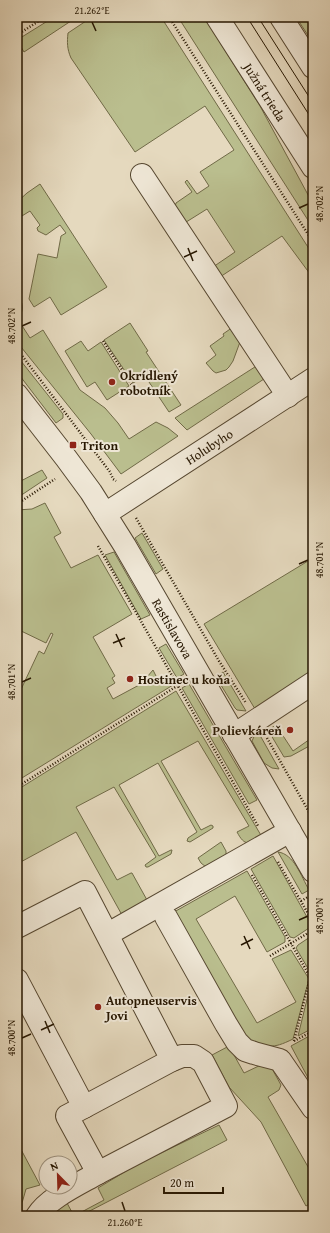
<svg xmlns="http://www.w3.org/2000/svg" width="330" height="1233" font-family="'Gentium Book Plus',serif">
  <style>
    .green { fill: #babe8e; stroke: #706a47 }
    .lines { fill: none; stroke-linecap: round; stroke-linejoin: round }
    .minor-casing { stroke: #564730; stroke-width: 24 }
    .path { stroke: #261600; stroke-width: 2.5; stroke-dasharray: 1 2; stroke-linecap: butt }
    .minor { stroke: #eee6d5; stroke-width: 22 }
    .tram { stroke: #261600; stroke-width: 1 }
    .ticks { fill: none; stroke: #261600; stroke-width: 1.5 }
    .poi-dot { fill: #8f2418; stroke: #eee6d5; stroke-width: 1.5 }
    .labels { text-anchor: middle; stroke-width: 4; stroke-linejoin: round; paint-order: stroke }
    .street-label { font-size: 13px; fill: #261600; stroke: #eee6d5 }
    .poi-label { font-size: 13px; font-weight: bold; fill: #261600; stroke: #eee6d5; text-anchor: start }
    .neatline { fill: none; stroke: #261600; stroke-width: 1.5 }
    .ticks-label { font-size: 10px; text-anchor: middle; fill: #261600 }
  </style>
  <rect width="100%" height="100%" fill="#e5d9be"/>
  <filter id="stains"><feTurbulence type="fractalNoise" baseFrequency=".005" numOctaves="4"/><feColorMatrix values="0 0 0 0 .2 0 0 0 0 .09 0 0 0 0 .02 0 0 0 .5 -.17"/></filter>
  <radialGradient id="worn" r=".72"><stop offset=".6" stop-color="#630" stop-opacity="0"/><stop offset="1" stop-color="#630" stop-opacity=".3"/></radialGradient>
  <!-- green -->
  <path class="green" d="M 54,17 L 77,17 L 24,52 L 17,40 Z
    M 92,17 L 161,17 L 313,255 L 313,278 L 282,236 L 220,277 L 213,267 L 235,252 L 207,209 L 183,224 L 174,210 L 176,203 L 192,192 L 185,182 L 187,180 L 197,194 L 209,186 L 200,172 L 234,150 L 205,106 L 135,152 L 71,58 C 67,49 67,42 68,33 Z
    M 178,17 L 204,17 L 260,106 L 313,204 L 313,228 Z
    M 296,17 L 313,17 L 313,43 Z
    M 40,184 L 107,287 L 61,315 L 50,297 L 34,307 L 29,299 L 38,254 L 57,258 L 61,236 L 66,233 L 60,225 L 46,235 L 38,231 L 37,228 L 40,225 L 30,211 L 17,219 L 17,202 L 27,193 Z
    M 17,293 C 24,304 23,309 19,321 L 30,338 L 43,330 L 80,390 L 105,408 L 118,423 L 129,439 L 156,422 L 168,428 L 178,436 L 121,474 L 91,434 L 17,342 Z
    M 130,323 L 148,351 L 146,352 L 181,405 L 169,412 L 145,376 L 133,383 L 104,340 Z
    M 236,325 L 240,342 L 233,361 L 229,367 L 226,370 L 216,373 L 213,371 L 206,363 L 216,355 L 210,346 L 224,336 L 223,334 Z
    M 81,341 L 88,351 L 101,342 L 129,386 L 107,400 L 95,382 L 87,387 L 65,351 Z
    M 17,356 L 63,414 L 63,418 L 56,423 L 17,372 Z
    M 258,365 L 270,375 L 187,430 L 175,418 Z
    M 42,470 L 47,478 L 17,498 L 17,483 Z
    M 45,503 L 61,533 L 54,537 L 71,568 L 98,555 L 132,614 L 93,637 L 115,676 L 112,678 L 115,683 L 107,688 L 113,699 L 141,684 L 153,670 L 158,680 L 168,675 L 173,685 L 17,781 L 17,698 L 39,651 L 44,654 L 53,634 L 51,633 L 46,643 L 17,629 L 17,510 L 32,509 Z
    M 142,533 L 163,569 L 156,574 L 135,538 Z
    M 114,552 L 150,615 L 141,619 L 105,555 Z
    M 313,558 L 313,671 L 255,709 L 204,624 Z
    M 166,644 L 184,674 L 177,678 L 159,648 Z
    M 223,672 L 246,711 L 237,710 L 235,708 L 216,677 Z
    M 189,684 L 257,800 L 249,804 L 182,688 Z
    M 176,691 L 262,837 C 249,844 245,847 237,832 L 249,826 L 198,741 L 161,761 L 201,830 L 211,825 L 213,826 L 213,828 L 190,842 L 187,841 L 188,838 L 197,832 L 158,763 L 119,785 L 159,856 L 171,850 L 172,850 L 171,854 L 148,867 L 146,867 L 145,865 L 156,857 L 114,787 L 76,807 L 117,880 L 131,873 L 132,873 L 147,900 L 122,915 L 76,832 L 17,864 L 17,790 Z
    M 276,725 L 293,751 L 313,737 L 313,744 L 291,756 L 284,757 L 268,730 Z
    M 257,730 L 279,769 L 272,768 L 264,763 L 252,741 Z
    M 221,842 L 226,851 L 226,857 L 206,867 L 201,863 L 198,858 Z
    M 278,852 C 294,854 301,876 309,890 L 302,894 Z
    M 273,856 L 312,926 L 294,938 L 290,937 L 251,869 Z
    M 247,871 L 285,937 L 285,942 L 267,952 L 235,896 L 196,919 L 257,1023 L 296,1002 L 272,959 L 291,950 L 309,979 L 293,1039 C 271,1050 269,1046 247,1041 L 174,912 Z
    M 313,935 L 313,977 L 296,948 L 298,945 Z
    M 311,983 L 313,986 L 313,1028 L 298,1036 Z
    M 313,1034 L 313,1087 L 291,1046 Z
    M 229,1046 L 244,1073 L 263,1064 L 270,1065 L 281,1085 L 279,1090 L 268,1097 L 311,1172 L 313,1171 L 313,1202 L 306,1206 L 261,1122 L 229,1087 L 212,1055 Z
    M 219,1125 L 227,1140 L 80,1216 L 47,1216 L 67,1203 L 74,1216 L 104,1200 L 98,1188 L 136,1165 Z
    M 17,1142 L 40,1185 L 26,1189 L 22,1203 L 22,1216 L 17,1216 Z"/>
  <g class="lines">
    <defs>
      <g id="minor">
        <path id="s1" d="M 217,17 L 313,167"/>
        <path d="M 281,17 L 313,67"/>
        <path d="M 142,175 L 288,396"/>
        <path id="s2" d="M 17,395 L 66,458 L 91,492 L 125,546 L 313,871"/>
        <path id="s3" d="M 105,514 L 313,379"/>
        <path d="M 234,735 L 313,683"/>
        <path d="M 166,917 L 226,1024 L 237,1042 L 245,1050 L 254,1053 L 280,1060 L 313,1108"/>
        <path d="M 17,927 L 85,892 L 172,1060"/>
        <path d="M 108,934 L 290,831"/>
        <path d="M 17,980 L 84,1107 L 172,1060 L 182,1056 L 194,1056 L 203,1062 L 226,1106 L 98,1173"/>
        <path d="M 37,1216 C 48,1198 79,1184 98,1173 L 67,1116 L 84,1107"/>
      </g>
    </defs>
    <!-- minor casing -->
    <use href="#minor" class="minor-casing"/>
    <!-- path -->
    <path class="path" d="M 169,17 L 313,242
      M 17,35 L 45,17
      M 17,48 L 20,52 L 17,54
      M 103,341 L 134,388
      M 17,349 L 110,472 L 113,479 L 116,481
      M 17,504 L 55,479
      M 136,518 L 219,661 L 246,703
      M 98,546 L 258,826
      M 267,738 L 313,819
      M 17,787 L 177,686
      M 278,862 L 313,922
      M 252,875 L 313,982
      M 301,901 L 313,894
      M 270,956 L 313,930
      M 294,1041 L 310,978
      M 294,1041 L 313,1031"/>
    <!-- minor -->
    <use href="#minor" class="minor"/>
    <!-- tram -->
    <path class="tram" d="M 247,17 L 313,121
      M 258,17 L 313,103"/>
  </g>
  <!-- ticks -->
  <path class="ticks" d="M 92,22 L 96,31M 299,208 L 308,204M 188,248 L 193,261M 184,257 L 197,251M 22,326 L 31,322M 299,564 L 308,560M 116,634 L 122,647M 113,643 L 125,638M 22,682 L 31,678M 299,920 L 308,916M 244,936 L 250,949M 241,945 L 253,939M 45,1021 L 50,1033M 41,1030 L 54,1024M 22,1038 L 31,1034M 122,1202 L 125,1211"/>
  <!-- markers -->
  <g class="poi-dot">
    <circle cx="112" cy="382" r="4"/>
    <rect x="69" y="441" width="8" height="8" rx="2"/>
    <circle cx="130" cy="679" r="4"/>
    <circle cx="290" cy="730" r="4"/>
    <circle cx="98" cy="1007" r="4"/>
  </g>
  <g class="labels">
    <!-- street labels -->
    <g class="street-label">
      <text dy="5" stroke="none"><textPath href="#s1" startOffset="89">Južná trieda</textPath></text>
      <text dy="5" stroke="none"><textPath href="#s3" startOffset="124">Holubyho</textPath></text>
      <text dy="5" stroke="none"><textPath href="#s2" startOffset="281">Rastislavova</textPath></text>
    </g>
    <!-- poi labels -->
    <g class="poi-label">
      <text x="120" y="380">Okrídlený<tspan x="120" dy="15">robotník</tspan></text>
      <text x="81" y="450">Triton</text>
      <text x="138" y="684">Hostinec u koňa</text>
      <text x="282" y="735" text-anchor="end">Polievkáreň</text>
      <text x="106" y="1005">Autopneuservis<tspan x="106" dy="15">Jovi</tspan></text>
    </g>
  </g>
  <!-- margin -->
  <rect width="330" height="1233" fill="none" stroke="#e5d9be" stroke-width="44"/>
  <!-- north arrow -->
  <g transform="translate(58 1175) rotate(337)"><circle r="19" fill="#eee6d5" stroke="#9e9380"/>
  <path d="M0-3L7 15L0 10L-7 15Z" fill="#8f2418"/>
  <text y="-6" font-size="11" font-weight="bold" text-anchor="middle" fill="#261600">N</text>
  </g>
  <!-- scale -->
  <path d="M164 1187v6h59v-6" fill="none" stroke="#261600" stroke-width="2"/>
  <text x="170" y="1187" font-size="12" fill="#261600" stroke="#eee6d5" stroke-width="3" paint-order="stroke">20 m</text>
  <rect x="22" y="22" width="286" height="1189" class="neatline"/>
  <g class="ticks-label">
    <text x="92" y="14">21.262°E</text>
    <text transform="translate(319 204) rotate(-90)" y="4">48.702°N</text>
    <text transform="translate(11 326) rotate(-90)" y="4">48.702°N</text>
    <text transform="translate(319 560) rotate(-90)" y="4">48.701°N</text>
    <text transform="translate(11 682) rotate(-90)" y="4">48.701°N</text>
    <text transform="translate(319 916) rotate(-90)" y="4">48.700°N</text>
    <text transform="translate(11 1038) rotate(-90)" y="4">48.700°N</text>
    <text x="125" y="1226">21.260°E</text>
  </g>
  <rect width="100%" height="100%" filter="url(#stains)"/>
  <rect width="100%" height="100%" fill="url(#worn)"/>
</svg>
